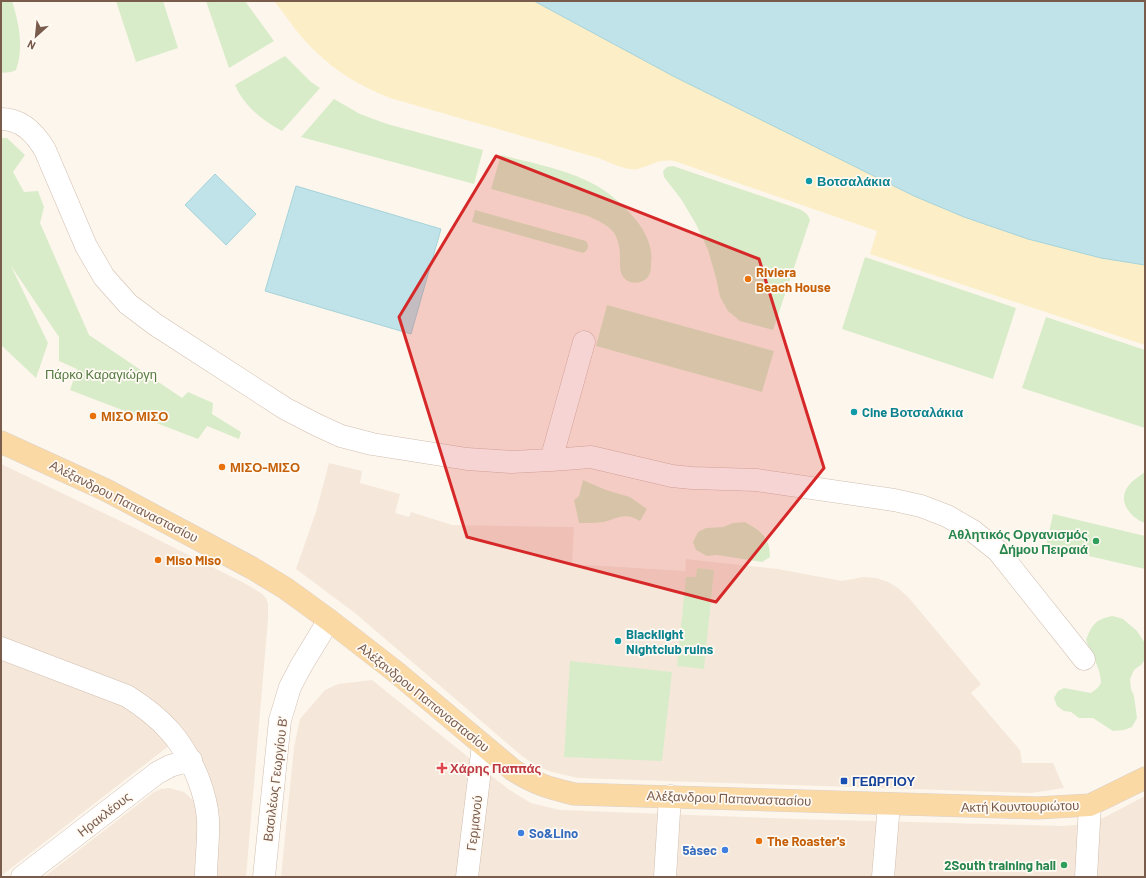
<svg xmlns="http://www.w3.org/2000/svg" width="1146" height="878" font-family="Barlow,sans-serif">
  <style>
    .residential { fill: #f5e8da }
    .green { fill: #d8ecc9 }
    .sand { fill: #fcefc7 }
    .water { fill: #bfe3e8; stroke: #a5d3da }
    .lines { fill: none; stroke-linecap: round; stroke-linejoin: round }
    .minor-casing { stroke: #d1beb0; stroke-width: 23 }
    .major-casing { stroke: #dad1cd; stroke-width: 23 }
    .minor { stroke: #fff; stroke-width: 22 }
    .major { stroke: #fbd9a5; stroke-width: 22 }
    .marked { fill: #d62828; fill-opacity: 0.2; stroke: #d62828; stroke-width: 3; stroke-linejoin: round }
    .culture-dot { fill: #0f9aa8; stroke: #fffaf3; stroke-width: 1.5 }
    .food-dot { fill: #e8710a; stroke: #fffaf3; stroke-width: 1.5 }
    .leisure-dot { fill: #2e9e5b; stroke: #fffaf3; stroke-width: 1.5 }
    .health-dot { fill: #e0444e; stroke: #fffaf3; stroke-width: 1.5 }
    .transit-dot { fill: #1a4fb4; stroke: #fffaf3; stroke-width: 1.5 }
    .shop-dot { fill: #3f7fe0; stroke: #fffaf3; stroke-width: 1.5 }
    .labels { text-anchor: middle; stroke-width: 3.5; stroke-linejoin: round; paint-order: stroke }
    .culture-label { font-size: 13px; font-weight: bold; fill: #0d838f; stroke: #fffaf3; text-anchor: start }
    .food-label { font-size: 13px; font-weight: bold; fill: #c56008; stroke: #fffaf3; text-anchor: start }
    .park-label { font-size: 13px; fill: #537a41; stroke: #fffaf3 }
    .street-label { font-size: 13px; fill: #7a5c4d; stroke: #fffaf3 }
    .leisure-label { font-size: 13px; font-weight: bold; fill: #27864d; stroke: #fffaf3; text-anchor: end }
    .health-label { font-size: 13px; font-weight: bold; fill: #be3a42; stroke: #fffaf3; text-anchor: start }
    .transit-label { font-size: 13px; font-weight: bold; fill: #164399; stroke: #fffaf3; text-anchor: start }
    .shop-label { font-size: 13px; font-weight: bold; fill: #366cbe; stroke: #fffaf3; text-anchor: start }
  </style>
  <rect width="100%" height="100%" fill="#fdf6ec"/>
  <!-- residential -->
  <path class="residential" d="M 329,463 L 362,471 L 360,483 L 400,494 L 395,513 L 409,517 L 411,512 L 452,525 L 574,527 L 572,564 L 685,571 L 686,559 L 778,569 L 842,581 L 863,577 L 876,578 L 888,582 L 898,588 L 909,598 L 981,684 L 971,693 L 1020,750 L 1022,763 L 1053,763 L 1064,788 L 1031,793 L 578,778 L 552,772 L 536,766 L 522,756 L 355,613 L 296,569 L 316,512 Z
    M 1,464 L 135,528 L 244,583 L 261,593 L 266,598 L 268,604 L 268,619 L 246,877 L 215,877 L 217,819 L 130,686 L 1,637 Z
    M 1,659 L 123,705 L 142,715 L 170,745 L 1,876 Z
    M 372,680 L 508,789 L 531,803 L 560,810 L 796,819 L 1063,826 L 1088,824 L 1105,817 L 1145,796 L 1145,877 L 281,877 L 294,747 L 300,719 L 325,690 L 338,684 Z
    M 169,788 L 184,792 L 195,802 L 198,810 L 196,877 L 44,877 L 154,792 L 161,789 Z"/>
  <!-- green -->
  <path class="green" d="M 1,1 L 12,1 C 19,23 24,48 16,70 L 11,72 L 1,73 Z
    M 116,1 L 163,1 L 178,48 L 136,62 Z
    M 206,1 L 245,1 L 274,41 L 229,68 Z
    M 285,56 L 311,82 L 320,88 L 282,131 C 262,120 244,106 235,85 Z
    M 334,99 L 360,114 L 387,124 L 483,150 L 474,184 L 301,137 Z
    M 1,138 L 7,138 L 25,155 L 13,172 L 24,192 L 38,191 L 44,207 L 40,223 L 89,335 L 182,398 L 188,392 L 213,403 L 212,414 L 241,432 L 239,439 L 207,426 L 198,439 L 70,390 L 77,369 L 59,361 L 59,337 L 11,266 L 48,343 L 36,378 L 1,345 Z
    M 501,155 C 538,165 584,172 614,198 C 633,214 655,237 651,264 C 651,269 651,274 647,278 C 643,282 636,284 630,282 C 615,277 622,258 619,247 C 619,243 616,236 614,233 C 609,225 596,220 588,216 L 491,189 Z
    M 673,166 L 799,209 C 805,212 808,214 810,220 L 773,330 L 740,321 L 728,311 L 720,297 L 716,278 L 708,250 L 696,224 L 681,199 L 664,177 L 663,171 L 667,167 Z
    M 475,210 L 586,241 C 590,246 588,251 583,253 L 472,222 Z
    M 865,257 L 1016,308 L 993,379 L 842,329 Z
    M 607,305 L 774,351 L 762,392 L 596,346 Z
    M 1046,317 L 1145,350 L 1145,428 L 1022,388 Z
    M 1145,472 L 1145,523 C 1133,519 1120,505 1125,492 C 1128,483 1138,477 1145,472 Z
    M 583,480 L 606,490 L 630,497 L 647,509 L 640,521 C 624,512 619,518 604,522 C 596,523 587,523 579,523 L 574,500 L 579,496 Z
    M 1053,514 L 1145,536 L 1145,569 L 1046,546 Z
    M 745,522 C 761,531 770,537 770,557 L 762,562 L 717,555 L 707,556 L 696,550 L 693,542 L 698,532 L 706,528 L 723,527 L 733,523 Z
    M 697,568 L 714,570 L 704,669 L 677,666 L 686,577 L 696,577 Z
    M 1113,616 L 1123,619 L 1137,631 L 1145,643 L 1145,659 L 1142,664 L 1134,670 L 1130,679 L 1131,689 L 1134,696 L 1137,718 L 1132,727 L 1124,730 L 1113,731 L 1093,718 L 1079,718 L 1071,712 L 1064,711 L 1057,706 L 1054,698 L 1058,691 L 1064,688 L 1091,693 C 1095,690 1100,687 1101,682 C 1101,669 1090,651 1086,640 C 1092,624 1096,619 1113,616 Z
    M 570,661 L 672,672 L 662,761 L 564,757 Z"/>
  <!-- sand -->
  <path class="sand" d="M 274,1 L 534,1 L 673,76 L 914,196 L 964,217 L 1028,239 L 1101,258 L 1145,265 L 1145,345 L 870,254 L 877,231 L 674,161 C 658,159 652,165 638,169 C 625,171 610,162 598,158 L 390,98 C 360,86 336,72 313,49 C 298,35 287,17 274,1 Z"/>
  <!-- water -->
  <path class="water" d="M 534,1 L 1145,1 L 1145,265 L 1101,258 L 1028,239 L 964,217 L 914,196 L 673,76 Z
    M 215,174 L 256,214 L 226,245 L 185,205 Z
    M 296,186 L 441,229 L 411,334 L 265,291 Z"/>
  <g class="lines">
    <defs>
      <path id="minor" d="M 1,119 C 22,119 35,133 45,150 L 86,246 L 104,277 L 128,304 L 156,325 L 286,409 L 317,425 L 341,436 L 372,444 L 467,459 L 512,462 L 551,460 L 591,457 L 672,476 L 692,478 L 756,480 L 894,500 L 921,506 L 947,516 L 973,531 L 998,551 L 1084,659
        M 551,460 L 584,342
        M 1,648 L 127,696 C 162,718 182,739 198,778 C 203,791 207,805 208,819 C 209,838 206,858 206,877
        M 22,877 L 157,773 L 170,766 L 191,760
        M 264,877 L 280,720 L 290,687 L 301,666 L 329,620
        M 467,877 L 483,745
        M 665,877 L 670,796
        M 883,877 L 889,804
        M 1086,877 L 1090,805"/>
      <path id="major" d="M 1,442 L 106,490 L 252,568 L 285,588 L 329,620 L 396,672 L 513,770 C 535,784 549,788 574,794 L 1037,808 L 1090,805 L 1145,778"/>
    </defs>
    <!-- minor casing -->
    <use href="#minor" class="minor-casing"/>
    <!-- major casing -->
    <use href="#major" class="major-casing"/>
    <!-- minor -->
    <use href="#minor" class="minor"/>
    <!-- major -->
    <use href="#major" class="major"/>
  </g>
  <!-- marked area -->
  <path class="marked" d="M 496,156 L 759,259 L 824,468 L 716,602 L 467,537 L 399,317 Z"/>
  <!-- markers -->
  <g class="culture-dot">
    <circle cx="809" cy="181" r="4"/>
    <circle cx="854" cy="412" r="4"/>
    <circle cx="618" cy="641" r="4"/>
  </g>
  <g class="food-dot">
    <circle cx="748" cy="279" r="4"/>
    <circle cx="93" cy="416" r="4"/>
    <circle cx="222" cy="467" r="4"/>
    <circle cx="158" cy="560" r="4"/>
    <circle cx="759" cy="841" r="4"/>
  </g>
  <g class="leisure-dot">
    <circle cx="1096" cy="541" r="4"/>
    <circle cx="1064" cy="865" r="4"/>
  </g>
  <path class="health-dot" d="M440 762h4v4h4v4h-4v4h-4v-4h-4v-4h4z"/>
  <rect class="transit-dot" x="840" y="777" width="8" height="8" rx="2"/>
  <g class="shop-dot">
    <circle cx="521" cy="833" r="4"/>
    <circle cx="725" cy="850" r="4"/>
  </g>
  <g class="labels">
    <!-- culture labels -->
    <g class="culture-label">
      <text x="817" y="186">Βοτσαλάκια</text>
      <text x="862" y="417">Cine Βοτσαλάκια</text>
      <text x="626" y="639">Blacklight<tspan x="626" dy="15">Nightclub ruins</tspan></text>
    </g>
    <!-- food labels -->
    <g class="food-label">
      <text x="756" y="277">Riviera<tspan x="756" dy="15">Beach House</tspan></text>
      <text x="101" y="421">ΜΙΣΟ ΜΙΣΟ</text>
      <text x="230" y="472">ΜΙΣΟ-ΜΙΣΟ</text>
      <text x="166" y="565">Miso Miso</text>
      <text x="767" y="846">The Roaster's</text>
    </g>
    <!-- park labels -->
    <g class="park-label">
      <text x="101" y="379">Πάρκο Καραγιώργη</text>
    </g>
    <!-- street labels -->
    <g class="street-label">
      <text transform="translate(124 501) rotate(27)" y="5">Αλέξανδρου Παπαναστασίου</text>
      <text transform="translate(424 697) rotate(39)" y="5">Αλέξανδρου Παπαναστασίου</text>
      <text transform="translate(275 779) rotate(-83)" y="5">Βασιλέως Γεωργίου Β'</text>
      <text transform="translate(729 798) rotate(2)" y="5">Αλέξανδρου Παπαναστασίου</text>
      <text transform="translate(1020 806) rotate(-1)" y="5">Ακτή Κουντουριώτου</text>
      <text transform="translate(104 814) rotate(-38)" y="5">Ηρακλέους</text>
      <text transform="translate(474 823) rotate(-83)" y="5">Γερμανού</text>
    </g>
    <!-- leisure labels -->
    <g class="leisure-label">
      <text x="1088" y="539">Αθλητικός Οργανισμός<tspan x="1088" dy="15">Δήμου Πειραιά</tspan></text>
      <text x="1056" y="870">2South training hall</text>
    </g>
    <!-- health labels -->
    <g class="health-label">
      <text x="450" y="773">Χάρης Παππάς</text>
    </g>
    <!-- transit labels -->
    <g class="transit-label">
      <text x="852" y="786">ΓΕΩΡΓΙΟΥ</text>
    </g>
    <!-- shop labels -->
    <g class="shop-label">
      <text x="529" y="838">So&amp;Lino</text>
      <text x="717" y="855" text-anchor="end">5àsec</text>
    </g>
  </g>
  <!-- border -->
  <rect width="1146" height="878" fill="none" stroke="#7a5c4d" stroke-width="4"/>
  <!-- north arrow -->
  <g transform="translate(36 36) rotate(207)" stroke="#fffaf3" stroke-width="3" paint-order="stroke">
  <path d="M0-3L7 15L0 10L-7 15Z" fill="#7a5c4d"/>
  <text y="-6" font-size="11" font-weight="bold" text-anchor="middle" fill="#7a5c4d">N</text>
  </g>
</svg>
